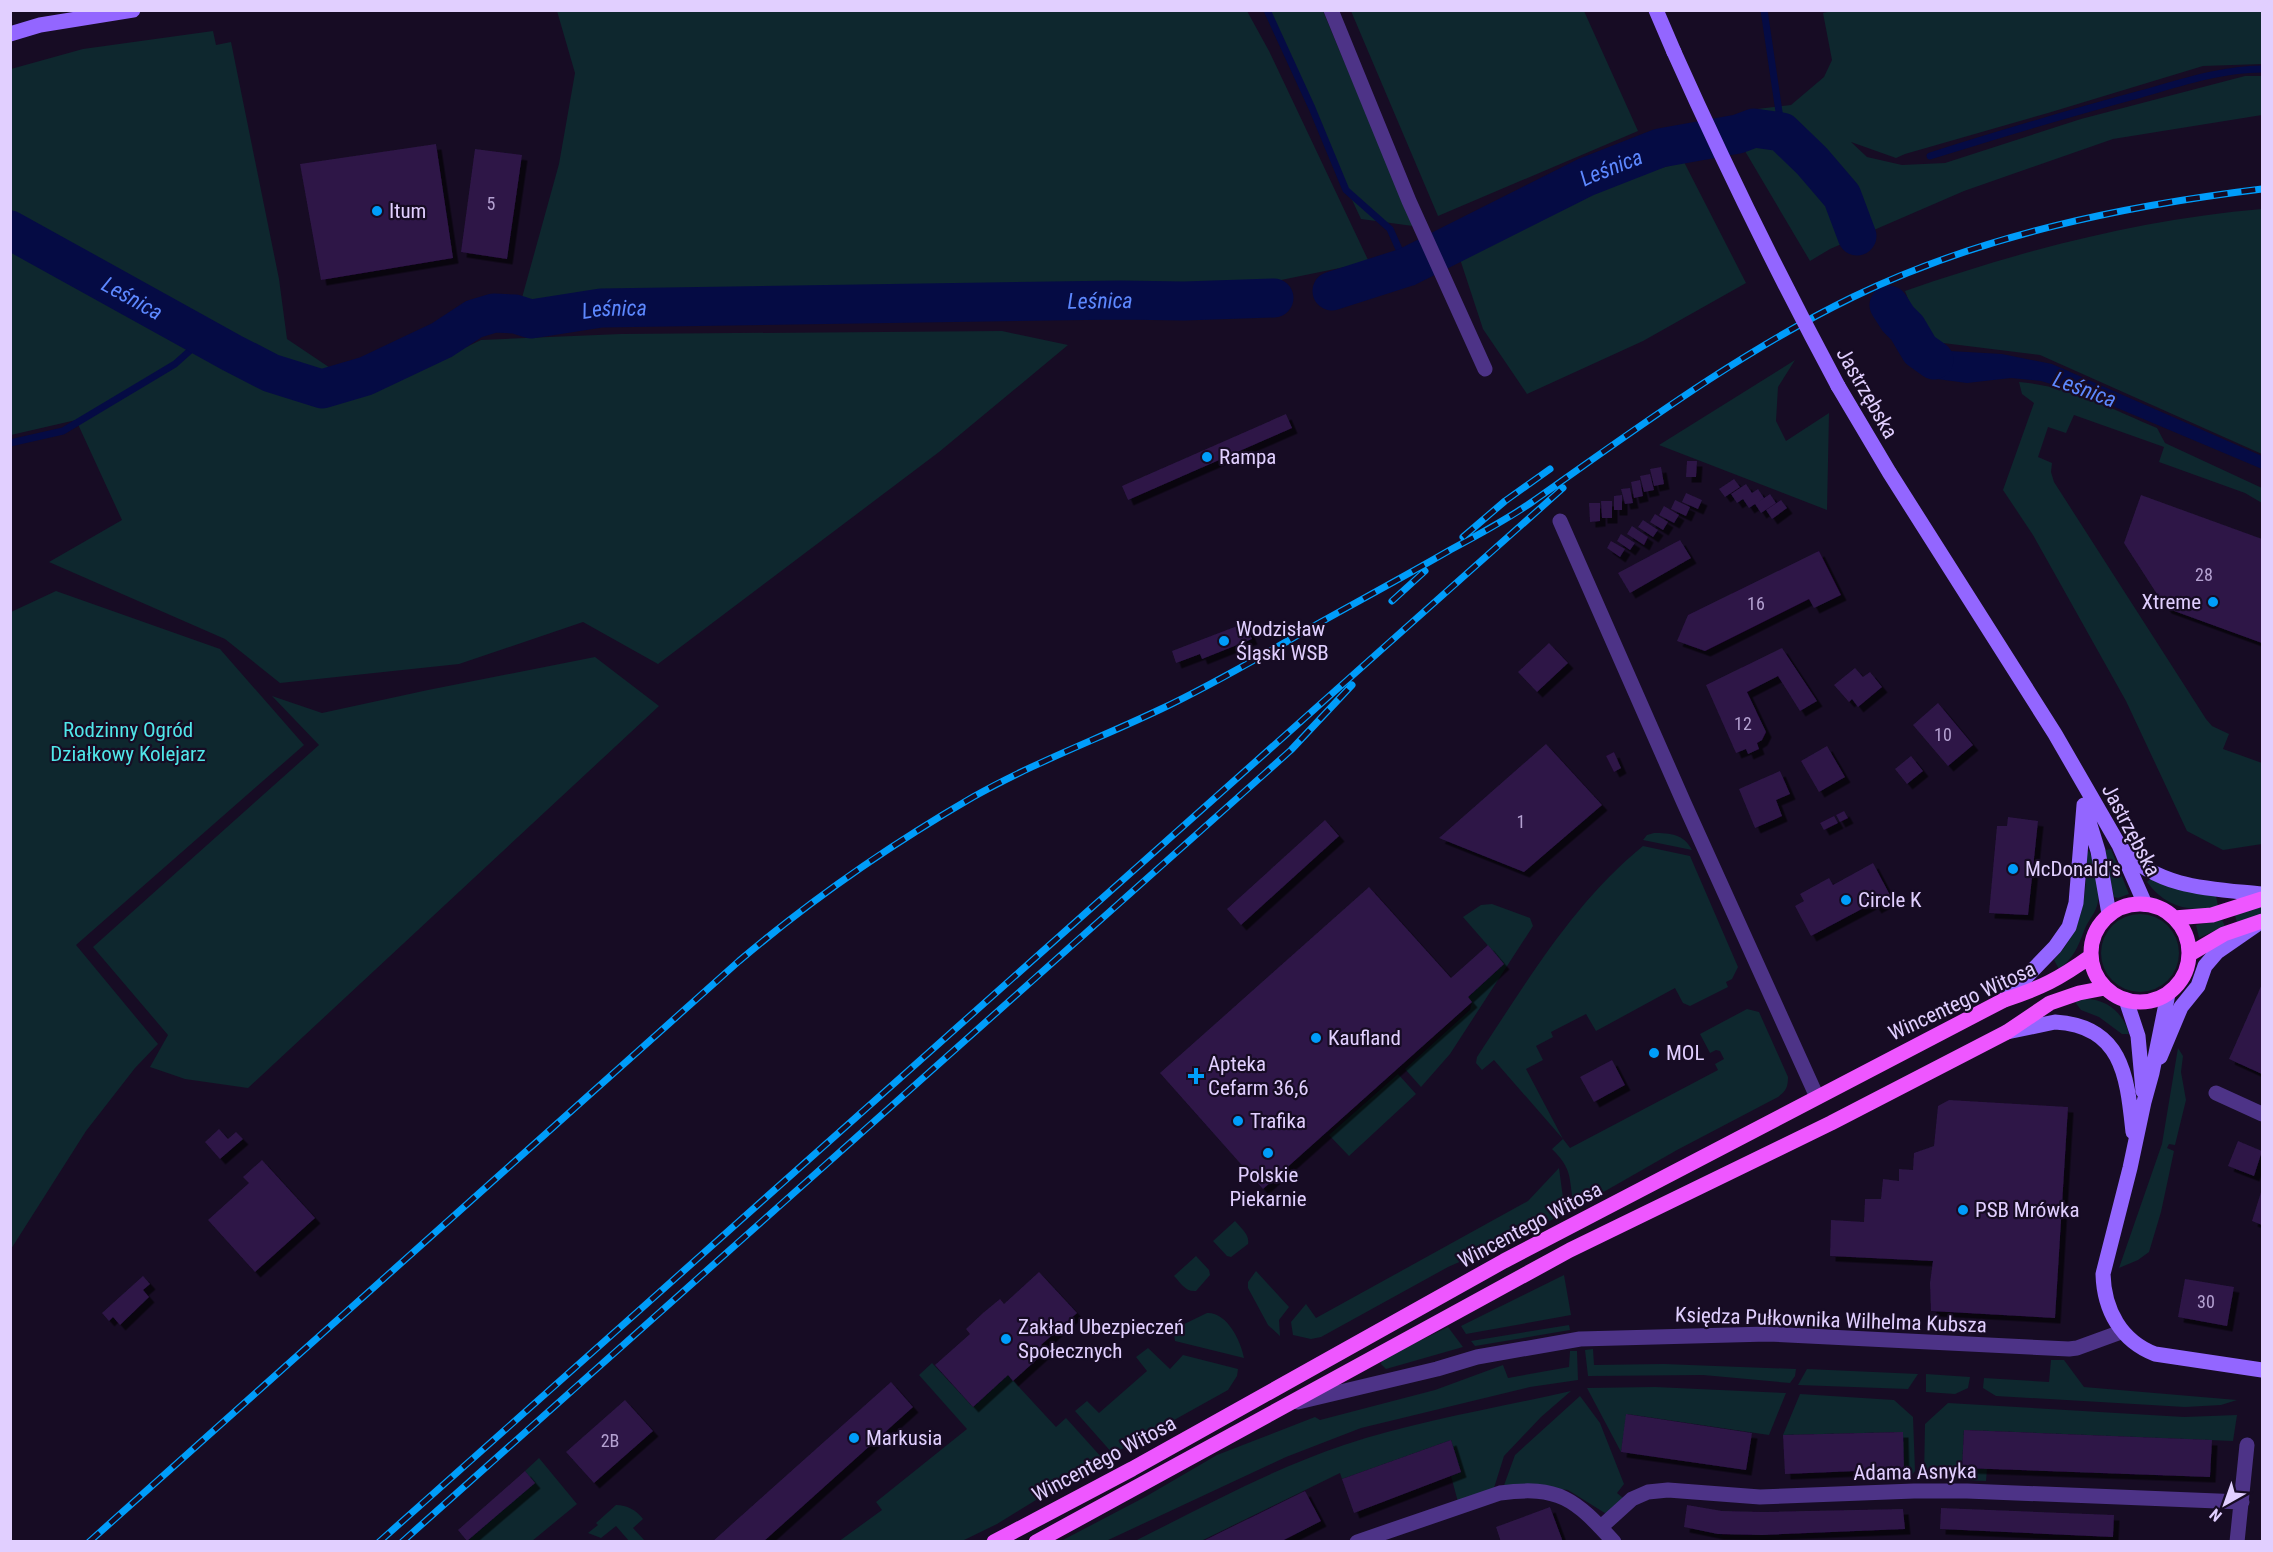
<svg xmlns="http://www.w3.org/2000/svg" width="2273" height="1552" font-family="'Roboto Condensed',sans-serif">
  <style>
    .green { fill: #0e272e }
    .water { fill: #050b44 }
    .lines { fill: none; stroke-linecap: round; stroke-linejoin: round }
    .stream { stroke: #050b44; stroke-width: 7 }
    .river { stroke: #050b44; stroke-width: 39 }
    .building { fill: #2d1646; filter: url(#shadow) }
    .street { stroke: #4d3387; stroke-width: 15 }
    .secondary { stroke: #9366ff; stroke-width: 15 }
    .primary { stroke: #ee56ff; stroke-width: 15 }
    .rail-casing { stroke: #009dfa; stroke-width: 7 }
    .rail { stroke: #170c24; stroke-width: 4.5; stroke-dasharray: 14; stroke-linecap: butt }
    .secondary-bridge { stroke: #9366ff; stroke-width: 15 }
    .poi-dot { fill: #009dfa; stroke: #170c24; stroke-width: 2 }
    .labels { text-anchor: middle; stroke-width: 4.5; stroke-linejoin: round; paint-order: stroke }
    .number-label { font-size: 18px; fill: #b4a1d1 }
    .poi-label { font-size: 21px; fill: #e1cfff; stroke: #170c24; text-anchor: start }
    .street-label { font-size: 21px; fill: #e1cfff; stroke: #170c24 }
    .park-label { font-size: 21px; fill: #50e6e9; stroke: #170c24 }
    .water-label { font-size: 22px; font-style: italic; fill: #5d88ff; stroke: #170c24 }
  </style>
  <defs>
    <filter id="shadow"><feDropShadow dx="5.5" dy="5.5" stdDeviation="0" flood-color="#0009"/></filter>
  </defs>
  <rect width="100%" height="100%" fill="#170c24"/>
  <!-- green -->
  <path class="green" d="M 557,11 L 1247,11 L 1269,51 L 1369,262 L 1256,285 L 579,298 L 520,305 L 559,164 L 575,73 Z
    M 1264,11 L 1323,11 L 1413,226 L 1361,219 Z
    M 1351,11 L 1584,11 L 1638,131 L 1438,216 Z
    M 1832,11 L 2262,11 L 2262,64 L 2203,66 L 2048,113 L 1905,154 L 1896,158 L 1851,142 L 1867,157 L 1902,165 L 1945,163 L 2081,119 L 2245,76 L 2262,76 L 2262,115 L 2113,139 L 1964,191 L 1830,249 L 1810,261 L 1742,146 L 1757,109 L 1791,105 L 1824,77 L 1832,60 L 1823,13 Z
    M 213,31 L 216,45 L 231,42 L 279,279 L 287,339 L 369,394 L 445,357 L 433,344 L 437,342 L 452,354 L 481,340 L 621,334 L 1002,331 L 1068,345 L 939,452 L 658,664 L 583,622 L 459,664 L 280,683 L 225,639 L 49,562 L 122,520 L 76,420 L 11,435 L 11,69 L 83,49 Z
    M 1684,162 L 1746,283 L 1643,341 L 1527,394 L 1483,329 L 1459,256 L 1512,233 L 1631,176 Z
    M 2262,209 L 2262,454 L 2040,355 L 1935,342 L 1915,316 L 1905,291 C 2020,251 2141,219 2262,209 Z
    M 1795,360 L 1778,387 L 1776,421 L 1786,441 L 1829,413 L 1827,510 L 1659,445 Z
    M 2019,382 C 2068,386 2112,409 2157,428 L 2165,443 L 2262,488 L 2262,503 L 2245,493 L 2159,462 L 2164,447 L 2074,415 L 2066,433 L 2048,427 L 2038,457 L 2052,463 L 2051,472 L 2054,482 L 2206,719 L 2212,726 L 2229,734 L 2223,749 L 2262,763 L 2262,844 L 2223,850 L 2187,831 L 2126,701 L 2033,535 L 2003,490 L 2034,403 L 2022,394 Z
    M 56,591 L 220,649 L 304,745 L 76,945 L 158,1044 L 135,1068 L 86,1131 L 11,1249 L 11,612 Z
    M 595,657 L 659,706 L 248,1088 L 185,1079 L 150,1067 L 168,1035 L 93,947 L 319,745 L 272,696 L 322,713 L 428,690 Z
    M 1654,833 C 1670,833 1684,834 1692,850 L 1643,840 L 1647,835 Z
    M 1643,846 L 1690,856 L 1738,967 L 1732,979 L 1726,982 L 1728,987 L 1690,1006 L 1683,1003 L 1675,988 L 1596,1031 L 1586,1014 L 1551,1032 L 1553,1037 L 1536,1046 L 1543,1060 L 1526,1069 L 1563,1139 L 1570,1148 L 1718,1070 L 1715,1064 L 1724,1059 L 1720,1051 L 1716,1050 L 1710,1053 L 1700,1034 L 1747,1009 L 1759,1012 L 1788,1077 C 1788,1087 1786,1091 1778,1097 L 1677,1150 L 1579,1206 L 1573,1202 C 1569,1176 1572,1169 1552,1149 L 1563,1139 L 1494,1060 L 1482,1070 L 1476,1063 L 1477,1057 C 1526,983 1573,903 1643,846 Z
    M 2111,849 L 2129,894 L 2118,898 L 2114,897 L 2105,852 L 2106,850 Z
    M 2089,851 C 2096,865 2102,891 2097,906 C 2094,915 2087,922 2084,931 C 2078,947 2073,959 2059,969 L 2054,960 C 2085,927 2086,895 2087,852 Z
    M 2150,879 L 2163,885 L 2216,896 L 2218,906 C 2191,914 2164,906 2147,882 Z
    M 1492,904 L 1530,918 L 1533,926 L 1450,1054 L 1421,1087 L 1405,1069 L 1470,1010 L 1472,1002 L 1468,997 L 1504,964 L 1463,917 L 1481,905 Z
    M 2262,906 L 2262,915 L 2237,923 L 2235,915 Z
    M2101 953a39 39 0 1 1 78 0a39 39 0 1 1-78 0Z
    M 2222,920 L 2225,926 L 2199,938 L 2196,925 Z
    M 2083,999 C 2106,998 2123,1012 2129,1034 L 2122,1034 L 2099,1017 L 2081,1010 L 2075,1002 Z
    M 2178,1048 L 2183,1056 L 2181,1072 L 2186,1100 L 2175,1145 L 2169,1144 L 2167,1148 L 2174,1151 L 2161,1212 L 2149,1252 L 2138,1260 L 2119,1268 L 2162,1144 Z
    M 1398,1074 L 1416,1094 L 1349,1156 L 1329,1135 Z
    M 1559,1168 L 1565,1213 L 1532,1230 L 1448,1267 L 1321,1337 L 1311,1339 L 1293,1335 L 1291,1322 L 1306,1304 L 1316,1318 L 1528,1201 Z
    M 1235,1221 C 1241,1228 1250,1235 1248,1244 L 1231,1257 L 1227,1256 L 1213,1241 Z
    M 1196,1256 L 1209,1270 L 1210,1275 L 1196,1291 C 1185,1292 1181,1283 1174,1276 Z
    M 1256,1271 L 1289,1307 L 1279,1320 L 1280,1336 L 1268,1325 L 1248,1288 L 1248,1282 Z
    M 1564,1275 L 1571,1315 L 1466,1334 L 1461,1326 Z
    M 1207,1313 C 1227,1312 1241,1341 1244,1358 L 1175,1341 L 1174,1334 L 1178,1327 Z
    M 1569,1325 L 1570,1330 L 1475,1346 L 1471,1341 Z
    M 1448,1327 L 1463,1347 L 1386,1369 L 1381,1364 L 1382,1359 Z
    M 1148,1348 L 1170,1369 L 1183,1355 L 1238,1369 L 1237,1376 L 1228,1390 L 1113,1454 L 1075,1411 L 1087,1401 L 1099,1413 L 1147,1371 L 1136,1357 Z
    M 1593,1349 L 1594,1365 L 1664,1364 L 1796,1369 L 1795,1376 L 1790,1383 L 1703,1375 L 1588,1376 L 1585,1350 Z
    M 1570,1351 L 1577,1351 L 1578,1380 L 1530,1387 L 1361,1428 L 1286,1457 L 1106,1541 L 1061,1541 L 1145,1497 L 1217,1455 L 1315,1417 L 1320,1420 L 1435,1390 L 1503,1365 L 1508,1378 L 1569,1367 Z
    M 2051,1360 L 2064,1360 L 2084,1387 L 2237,1400 L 2221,1405 L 2185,1407 L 1996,1396 L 1983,1388 L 1984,1378 L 2049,1382 Z
    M 932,1363 L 973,1407 L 1008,1375 L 1056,1427 L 1066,1418 L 1103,1459 L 997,1524 L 962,1541 L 838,1542 L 882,1510 L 876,1502 L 967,1429 L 919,1375 Z
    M 1807,1369 L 1918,1374 L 1908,1389 L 1798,1385 Z
    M 1926,1374 L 1970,1377 L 1968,1388 L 1955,1394 L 1926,1392 Z
    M 1655,1387 L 1786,1393 L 1769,1435 L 1627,1414 L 1621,1452 L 1587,1388 Z
    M 1571,1391 L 1541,1417 L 1504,1456 L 1494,1488 L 1458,1502 L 1451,1476 L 1461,1472 L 1451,1440 L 1342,1479 L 1340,1473 L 1201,1541 L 1133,1542 C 1201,1508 1272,1469 1344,1445 C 1416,1421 1496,1408 1571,1391 Z
    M 1800,1394 L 1894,1400 L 1913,1417 L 1915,1471 L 1911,1476 L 1880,1478 L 1880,1470 L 1904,1469 L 1902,1432 L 1783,1435 Z
    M 1580,1396 L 1600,1423 L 1624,1484 L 1617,1493 L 1623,1498 L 1608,1515 L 1568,1490 L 1516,1485 L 1503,1488 L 1515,1455 Z
    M 1948,1403 L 2184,1417 L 2237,1415 L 2233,1441 L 1964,1430 L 1962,1468 L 1987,1469 L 1986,1481 L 1924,1478 L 1925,1424 Z
    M 539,1458 L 577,1504 L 532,1541 L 466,1542 L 534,1483 L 525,1471 Z
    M 616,1505 C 627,1505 636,1510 643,1519 L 633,1528 L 645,1541 L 635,1540 L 629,1541 L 616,1526 L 601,1538 L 588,1533 L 598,1525 L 596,1523 Z"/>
  <!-- water -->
  <path class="water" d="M 1913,320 L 1932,350 L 2002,354 L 2052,364 L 2262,456 L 2262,469 L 2084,394 L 2041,381 L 2011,378 L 1967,383 L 1937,379 L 1896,342 L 1885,324 Z"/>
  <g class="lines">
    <!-- stream -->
    <path class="stream" d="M 1267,10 L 1312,108 L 1346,190 L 1390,229 L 1407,267
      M 1764,10 L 1782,132
      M 1930,156 C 2000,134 2070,113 2141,94 C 2180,83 2222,69 2262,69
      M 10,443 L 63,431 L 175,364 L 204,338"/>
    <!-- river -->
    <g class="river">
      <path id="s1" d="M 10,230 L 232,353 L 271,373 L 322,389 L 366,376 L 442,340 L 474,319 L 494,313 L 515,314 L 531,319 L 601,308 L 1120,300 L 1184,301 L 1274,298"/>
      <path id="s2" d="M 1332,291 L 1407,267 L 1586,177 L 1660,148 L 1738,134 L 1754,128 L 1782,132 L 1812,161 L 1842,196 L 1857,236"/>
      <path d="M 1889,305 L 1898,319 L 1907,328 L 1920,350 L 1934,360"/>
    </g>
  </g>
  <!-- building -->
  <path class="building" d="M 436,144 L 453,258 L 321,280 L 300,164 Z
    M 475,149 L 522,155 L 507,259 L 461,252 Z
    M 1286,414 L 1292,428 L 1128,500 L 1122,486 Z
    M 1687,461 L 1697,461 L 1696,477 L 1686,477 Z
    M 1661,467 L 1664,484 L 1654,486 L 1650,469 Z
    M 1650,474 L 1654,490 L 1644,492 L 1640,476 Z
    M 1734,479 L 1740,487 L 1725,497 L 1719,489 Z
    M 1640,480 L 1643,496 L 1634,498 L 1631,482 Z
    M 1746,484 L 1752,493 L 1758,489 L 1764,498 L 1757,503 L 1770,494 L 1776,503 L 1761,513 L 1755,504 L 1749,508 L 1743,499 L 1737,503 L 1731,494 Z
    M 1630,488 L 1633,503 L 1625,504 L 1621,489 Z
    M 1686,493 L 1702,500 L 1698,509 L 1682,502 Z
    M 1622,495 L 1622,510 L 1614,510 L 1614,496 Z
    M 2141,495 L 2262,539 L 2262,643 L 2166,608 L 2124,543 Z
    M 1675,500 L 1690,507 L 1686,516 L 1671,509 Z
    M 1781,500 L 1787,508 L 1772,519 L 1766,510 Z
    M 1601,501 L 1612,501 L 1612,518 L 1602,518 Z
    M 1589,503 L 1600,503 L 1600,521 L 1590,522 Z
    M 1664,506 L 1679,515 L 1674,523 L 1659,515 Z
    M 1655,514 L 1668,522 L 1663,530 L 1650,522 Z
    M 1643,520 L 1658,530 L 1653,537 L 1638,527 Z
    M 1632,526 L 1648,537 L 1644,545 L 1627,534 Z
    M 1621,534 L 1635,543 L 1630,550 L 1617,541 Z
    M 1680,540 L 1691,558 L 1630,593 L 1618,573 Z
    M 1611,541 L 1625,549 L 1620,557 L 1607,548 Z
    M 1819,551 L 1841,595 L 1814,608 L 1809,599 L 1705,651 L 1677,641 L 1688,615 Z
    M 1245,623 L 1252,639 L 1202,659 L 1200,654 L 1176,663 L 1172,651 Z
    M 1549,643 L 1568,663 L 1537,692 L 1518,672 Z
    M 1782,648 L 1817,701 L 1800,711 L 1778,676 L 1747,692 L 1766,732 L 1762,740 L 1757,743 L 1759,749 L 1748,754 L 1746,749 L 1736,753 L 1706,685 Z
    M 1855,668 L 1863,677 L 1870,672 L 1882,687 L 1858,707 L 1852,699 L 1849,702 L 1834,685 Z
    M 1938,703 L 1973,745 L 1948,766 L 1913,725 Z
    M 1546,744 L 1602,805 L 1524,872 L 1439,838 Z
    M 1827,746 L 1845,777 L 1819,792 L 1801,761 Z
    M 1614,752 L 1621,768 L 1614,772 L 1606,756 Z
    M 1911,756 L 1923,771 L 1907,784 L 1895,769 Z
    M 1780,771 L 1790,794 L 1776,800 L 1782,816 L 1755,828 L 1739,789 Z
    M 1844,811 L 1848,818 L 1840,822 L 1836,815 Z
    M 1834,816 L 1838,823 L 1824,830 L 1820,823 Z
    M 2008,817 L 2038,821 L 2028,915 L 1989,913 L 1997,826 L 2007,826 Z
    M 1325,820 L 1339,836 L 1241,925 L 1227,909 Z
    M 1873,863 L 1892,899 L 1876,908 L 1873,903 L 1811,936 L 1795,906 L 1804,901 L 1800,894 L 1829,878 L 1833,885 Z
    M 1369,887 L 1451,978 L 1488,945 L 1504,964 L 1468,997 L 1472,1002 L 1263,1189 L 1160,1073 Z
    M 2262,984 L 2262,1074 L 2229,1059 Z
    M 1612,1060 L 1625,1085 L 1594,1102 L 1580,1077 Z
    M 1949,1100 L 2068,1107 L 2055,1318 L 1931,1311 L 1930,1283 L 1933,1261 L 1830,1256 L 1831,1220 L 1864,1222 L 1865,1199 L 1881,1199 L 1883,1179 L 1899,1181 L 1899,1169 L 1913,1170 L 1914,1153 L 1934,1146 L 1938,1106 Z
    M 219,1129 L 228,1139 L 236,1132 L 243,1139 L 220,1159 L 205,1142 Z
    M 2238,1141 L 2262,1151 L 2254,1176 L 2228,1166 Z
    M 262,1160 L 315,1218 L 255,1272 L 208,1220 L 249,1183 L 243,1177 Z
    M 2262,1189 L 2262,1225 L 2252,1221 Z
    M 1039,1272 L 1077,1313 L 1041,1345 L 1046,1351 L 1013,1381 L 1008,1375 L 973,1407 L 935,1365 L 970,1334 L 966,1329 L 983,1313 L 1000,1299 L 1004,1304 Z
    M 143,1276 L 150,1284 L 143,1290 L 149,1297 L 120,1325 L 113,1317 L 109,1321 L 102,1313 Z
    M 2185,1279 L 2234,1287 L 2227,1326 L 2178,1317 Z
    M 891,1382 L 913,1407 L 763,1542 L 712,1542 Z
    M 625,1400 L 653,1431 L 594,1483 L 566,1452 Z
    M 1626,1414 L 1752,1433 L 1746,1470 L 1621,1452 Z
    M 1964,1430 L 2212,1440 L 2210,1477 L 1962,1468 Z
    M 1903,1432 L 1904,1469 L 1785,1474 L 1783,1435 Z
    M 1451,1440 L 1461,1472 L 1354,1513 L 1342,1479 Z
    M 525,1471 L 535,1483 L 467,1541 L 458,1530 Z
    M 1305,1491 L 1321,1521 L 1280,1542 L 1201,1542 Z
    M 1687,1505 L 1722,1511 L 1763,1512 L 1903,1509 L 1905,1529 L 1762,1535 L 1718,1534 L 1684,1527 Z
    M 1550,1507 L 1563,1542 L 1501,1542 L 1496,1527 Z
    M 1941,1508 L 2114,1515 L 2113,1537 L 1940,1529 Z"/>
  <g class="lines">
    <!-- street -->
    <path class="street" d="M 1331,10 L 1409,201 L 1485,369
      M 1560,521 L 1684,803 L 1817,1097
      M 2216,1093 L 2262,1114
      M 1298,1402 L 1437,1369 L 1477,1357 L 1580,1339 L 1768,1334 L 2069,1349 L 2077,1348 L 2121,1332
      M 1601,1527 L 1632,1499 L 1648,1492 L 1668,1490 L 1760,1497 L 1914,1491 L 1967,1491 L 2242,1502
      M 1357,1542 L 1500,1493 C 1559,1485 1575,1499 1614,1542
      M 2237,1542 L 2247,1445"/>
    <!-- secondary -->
    <path class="secondary" d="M 1656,10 L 1674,52
      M 10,34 L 40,25 L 133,10
      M 1838,386 L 1889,472 L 2055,734 L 2119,845 L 2145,904
      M 2086,812 L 2098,851 L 2109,914
      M 2125,851 C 2159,889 2215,889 2262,894
      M 2168,994 L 2152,1073 L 2144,1102 L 2130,1168 L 2103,1274 C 2104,1310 2121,1341 2155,1354 L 2262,1370
      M 2004,1000 L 2055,947 L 2069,927 L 2076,903 L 2084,805
      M 2126,1000 L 2138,1036 L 2143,1091
      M 2007,1032 L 2055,1022 C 2123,1026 2127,1077 2133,1132
      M 2160,1057 L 2181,1007 L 2198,986 L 2205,966 L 2217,952 L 2256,925"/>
    <!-- primary -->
    <path class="primary" d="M2091 953a49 49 0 1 1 98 0a49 49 0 1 1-98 0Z
      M 2174,918 L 2212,915 L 2262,899
      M 2190,954 L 2224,934 L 2262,921
      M 994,1542 L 1132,1469 L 1504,1261 L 2004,1000 C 2041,988 2059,979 2091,956
      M 1036,1542 L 1570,1250 L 1831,1123 L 2007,1032 L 2050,1003 L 2079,993 L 2105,988"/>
    <defs>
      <path id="rail" d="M 1463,537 L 1505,501 L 1550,469
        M 1392,601 L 1425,571
        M 89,1542 L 739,961 C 812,899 890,845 973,797 C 1033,763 1098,739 1161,709 C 1216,683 1268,652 1321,622 C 1364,598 1407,575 1450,550 C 1478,535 1506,520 1532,502 C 1636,429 1738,353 1853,297 C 1981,235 2123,206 2262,189
        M 379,1542 L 1563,488
        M 402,1542 L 1262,776 L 1291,750 L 1352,685"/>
    </defs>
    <!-- rail casing -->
    <use href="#rail" class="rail-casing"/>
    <!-- rail -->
    <use href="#rail" class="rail"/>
    <!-- secondary-bridge -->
    <path class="secondary-bridge" d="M 1674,52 C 1725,166 1779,276 1838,386"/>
  </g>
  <!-- markers -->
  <g class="poi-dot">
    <circle cx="377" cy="211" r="6"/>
    <circle cx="1207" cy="457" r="6"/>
    <circle cx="2213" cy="602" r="6"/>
    <circle cx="1224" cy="641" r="6"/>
    <circle cx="2013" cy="869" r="6"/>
    <circle cx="1846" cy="900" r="6"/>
    <circle cx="1316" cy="1038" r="6"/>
    <circle cx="1654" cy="1053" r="6"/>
    <path d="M1193 1067h6v6h6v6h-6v6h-6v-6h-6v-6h6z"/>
    <circle cx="1238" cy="1121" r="6"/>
    <circle cx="1268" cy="1153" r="6"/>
    <circle cx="1963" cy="1210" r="6"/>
    <circle cx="1006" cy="1339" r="6"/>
    <circle cx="854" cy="1438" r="6"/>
  </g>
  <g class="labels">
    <!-- number labels -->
    <g class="number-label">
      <text x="491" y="210">5</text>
      <text x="2204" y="581">28</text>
      <text x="1756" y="610">16</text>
      <text x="1743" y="730">12</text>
      <text x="1943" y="741">10</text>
      <text x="1521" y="828">1</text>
      <text x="2206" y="1308">30</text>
      <text x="610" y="1447">2B</text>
    </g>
    <!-- poi labels -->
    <g class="poi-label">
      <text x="389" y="218">Itum</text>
      <text x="1219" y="464">Rampa</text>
      <text x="2201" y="609" text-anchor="end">Xtreme</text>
      <text x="1236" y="636">Wodzisław<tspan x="1236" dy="24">Śląski WSB</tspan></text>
      <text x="2025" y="876">McDonald's</text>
      <text x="1858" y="907">Circle K</text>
      <text x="1328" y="1045">Kaufland</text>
      <text x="1666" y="1060">MOL</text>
      <text x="1208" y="1071">Apteka<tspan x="1208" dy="24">Cefarm 36,6</tspan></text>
      <text x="1250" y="1128">Trafika</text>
      <text x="1268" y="1182" text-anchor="middle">Polskie<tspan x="1268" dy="24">Piekarnie</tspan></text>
      <text x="1975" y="1217">PSB Mrówka</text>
      <text x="1018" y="1334">Zakład Ubezpieczeń<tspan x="1018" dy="24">Społecznych</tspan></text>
      <text x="866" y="1445">Markusia</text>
    </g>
    <!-- street labels -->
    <g class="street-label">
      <text transform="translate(1867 393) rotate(60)" y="7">Jastrzębska</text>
      <text transform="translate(2131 830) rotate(62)" y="7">Jastrzębska</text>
      <text transform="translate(1962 1001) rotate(-25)" y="7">Wincentego Witosa</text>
      <text transform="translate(1530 1225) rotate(-28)" y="7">Wincentego Witosa</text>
      <text transform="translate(1831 1320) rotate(2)" y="7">Księdza Pułkownika Wilhelma Kubsza</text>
      <text transform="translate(1104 1459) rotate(-28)" y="7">Wincentego Witosa</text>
      <text transform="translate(1915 1472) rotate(-1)" y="7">Adama Asnyka</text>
    </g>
    <!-- park labels -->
    <g class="park-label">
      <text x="128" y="737">Rodzinny Ogród<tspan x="128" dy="24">Działkowy Kolejarz</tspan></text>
    </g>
    <!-- water labels -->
    <g class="water-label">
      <text dy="8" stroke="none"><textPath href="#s2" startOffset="306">Leśnica</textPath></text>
      <text dy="8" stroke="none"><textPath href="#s1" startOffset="140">Leśnica</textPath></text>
      <text dy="8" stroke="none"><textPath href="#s1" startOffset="1148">Leśnica</textPath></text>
      <text dy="8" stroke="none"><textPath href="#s1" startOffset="662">Leśnica</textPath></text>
      <text transform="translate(2085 389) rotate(20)" y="8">Leśnica</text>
    </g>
  </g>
  <!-- border -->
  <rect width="2273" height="1552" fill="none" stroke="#e1cfff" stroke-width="24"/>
  <!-- north arrow -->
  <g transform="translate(2225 1504) rotate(220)" stroke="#170c24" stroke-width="4.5" paint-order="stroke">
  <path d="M0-4.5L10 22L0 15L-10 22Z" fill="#e1cfff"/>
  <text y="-9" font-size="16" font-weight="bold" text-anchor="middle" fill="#e1cfff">N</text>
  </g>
</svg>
